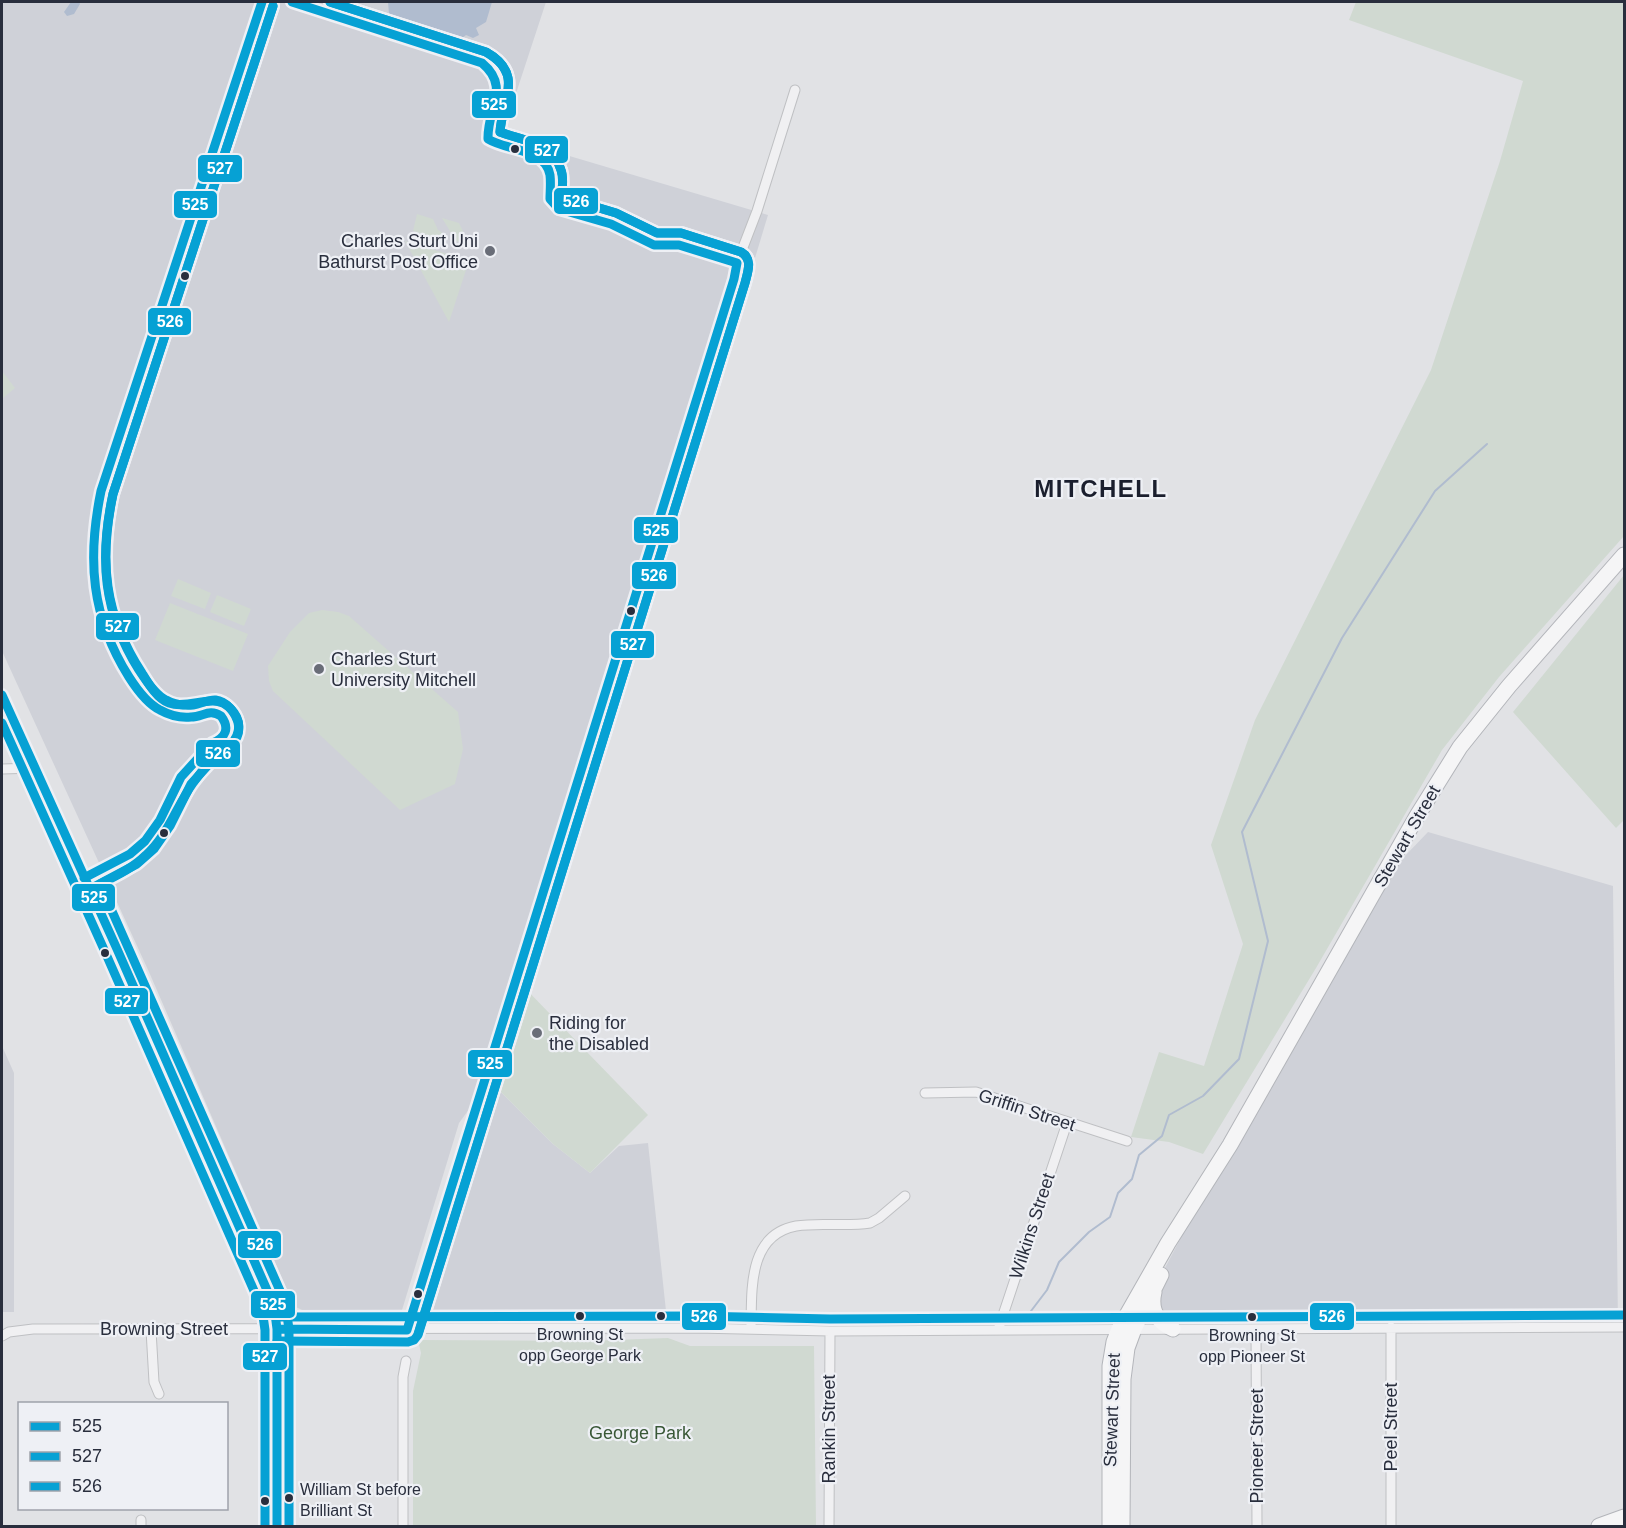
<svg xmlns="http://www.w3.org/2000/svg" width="1626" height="1528" font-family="Arial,sans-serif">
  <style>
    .built { fill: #cfd1d8 }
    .green { fill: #d0d9d1 }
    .water { fill: #b0bccf }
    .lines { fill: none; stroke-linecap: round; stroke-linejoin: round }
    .stream { stroke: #b0bccf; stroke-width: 2 }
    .minor-casing { stroke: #bfc0c3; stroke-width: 11 }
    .tertiary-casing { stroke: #bfc0c3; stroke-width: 13 }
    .trunk-casing { stroke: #b3b5ba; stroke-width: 17 }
    .minor { stroke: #f0f0f2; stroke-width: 9 }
    .tertiary { stroke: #f0f0f2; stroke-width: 10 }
    .trunk { stroke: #f5f5f6; stroke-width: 15 }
    .bus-1-casing { stroke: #eef0f5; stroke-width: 14 }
    .bus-2-casing { stroke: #eef0f5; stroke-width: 14 }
    .bus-3-casing { stroke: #eef0f5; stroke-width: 14 }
    .bus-1 { stroke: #06a1d4; stroke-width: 9 }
    .bus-2 { stroke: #06a1d4; stroke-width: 9 }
    .bus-3 { stroke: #06a1d4; stroke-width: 9 }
    .bus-dot { fill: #292e3d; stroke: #eef0f5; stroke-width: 2 }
    .poi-dot { fill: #696d78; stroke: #eef0f5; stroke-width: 2 }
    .labels { text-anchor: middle; stroke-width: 4.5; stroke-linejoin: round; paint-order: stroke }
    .bus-label { font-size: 16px; fill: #292e3d; stroke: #eef0f5 }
    .poi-label { font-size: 18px; fill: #292e3d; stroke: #eef0f5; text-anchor: start }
    .street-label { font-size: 18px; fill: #292e3d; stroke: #eef0f5 }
    .park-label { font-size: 18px; fill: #395837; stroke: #eef0f5 }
    .district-label { font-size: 24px; font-weight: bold; letter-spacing: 1.5px; fill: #1b1f2e; stroke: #eef0f5 }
    .line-badge { stroke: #eef0f5; stroke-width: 2 }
    .badge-label { font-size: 16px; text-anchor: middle; font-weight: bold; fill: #fff }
  </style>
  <rect width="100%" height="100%" fill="#e1e2e5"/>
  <!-- built -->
  <path class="built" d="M 2,2 L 546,2 L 502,136 L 768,215 L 651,602 L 490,1081 L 553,1144 L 590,1173 L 619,1146 L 648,1143 L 666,1311 L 428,1310 L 485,1123 L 489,1082 L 459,1123 L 402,1310 L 302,1310 L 296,1307 L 290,1297 L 149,972 L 2,651 Z
    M 1428,832 L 1613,886 L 1618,1327 L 1173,1329 L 1152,1303 L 1157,1283 L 1230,1145 L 1378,884 Z
    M 2,1046 L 14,1073 L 14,1312 L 2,1312 Z"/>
  <!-- green -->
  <path class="green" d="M 1356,2 L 1624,2 L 1624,536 L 1499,677 L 1442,750 L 1316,968 L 1203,1154 L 1169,1142 L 1131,1137 L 1159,1052 L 1204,1066 L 1243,944 L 1211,845 L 1255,720 L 1431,370 L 1500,161 L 1523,81 L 1349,20 Z
    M 417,214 L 433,219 L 438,230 C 442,232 446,235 445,240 L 413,231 Z
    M 442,218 L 459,223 L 468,241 L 464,243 L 456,241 Z
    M 405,241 L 454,256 L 451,266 L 466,270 L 449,322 Z
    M 2,371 L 15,388 L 2,399 Z
    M 1624,575 L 1624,820 L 1616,828 L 1513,712 Z
    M 178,579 L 211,593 L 205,609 L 171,596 Z
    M 217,595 L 251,609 L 244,626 L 210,612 Z
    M 170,603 L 248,634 L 233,671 L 155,640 Z
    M 322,610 L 338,612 L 349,616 L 458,712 L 463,749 L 455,784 L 400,810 L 273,691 L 269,681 L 268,666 L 290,632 L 309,613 Z
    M 522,985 L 648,1115 L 590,1173 L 553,1144 L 490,1081 Z
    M 668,1338 L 690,1346 L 814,1346 L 816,1526 L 413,1526 L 413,1391 L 421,1353 L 418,1340 L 587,1341 Z"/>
  <!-- water -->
  <path class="water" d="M 71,2 L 79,2 L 80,4 L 74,14 L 67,16 L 64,12 Z
    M 388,2 L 492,2 L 486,22 L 476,28 L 479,35 L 473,38 L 466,35 L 461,39 L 462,43 C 445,49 403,25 389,14 Z"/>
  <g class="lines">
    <!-- stream -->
    <path class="stream" d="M 1031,1311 L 1047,1290 L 1059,1262 L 1089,1232 L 1110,1217 L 1118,1193 L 1132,1179 L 1139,1155 L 1162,1136 L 1169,1115 L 1203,1096 L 1239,1059 L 1268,941 L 1242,832 L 1342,638 L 1435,491 L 1487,444"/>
    <defs>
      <path id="minor" d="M 2,769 L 35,768
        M 925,1093 L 976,1092 L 1127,1141
        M 1391,1327 L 1391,1526
        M 751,1329 C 752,1292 747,1235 796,1226 C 820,1222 845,1227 870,1223 L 879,1218 L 905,1196
        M 151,1330 L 154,1382 L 159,1394
        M 407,1330 L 734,279 L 737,263 L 757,211 L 795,90
        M 998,1330 L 1067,1123
        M 1256,1330 L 1257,1526
        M 2,1336 L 9,1332 L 33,1329 L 696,1328 L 830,1331 L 1624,1327
        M 141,1520 L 141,1526
        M 403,1526 L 403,1377 L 406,1361
        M 829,1526 L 830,1331"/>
      <path id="tertiary" d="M 2,695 L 117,949 L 274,1306 L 277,1329 L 277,1526"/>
      <path id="trunk" d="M 1154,1292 C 1150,1309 1156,1322 1173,1329
        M 1110,1526 L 1110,1366 L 1114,1342 L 1119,1329 L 1168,1243 L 1230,1145 L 1417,816 L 1460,747 L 1509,686 L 1624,555
        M 1122,1526 L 1123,1379 L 1127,1348 L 1134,1329 L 1161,1275
        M 1599,1526 L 1624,1517"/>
    </defs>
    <!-- minor casing -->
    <use href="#minor" class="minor-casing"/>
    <!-- tertiary casing -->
    <use href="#tertiary" class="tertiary-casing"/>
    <!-- trunk casing -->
    <use href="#trunk" class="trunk-casing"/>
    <!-- minor -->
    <use href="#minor" class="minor"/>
    <!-- tertiary -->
    <use href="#tertiary" class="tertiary"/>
    <!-- trunk -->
    <use href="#trunk" class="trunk"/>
    <defs>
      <path id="bus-1" d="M 292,2 L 482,63 C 511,87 487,108 488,139 C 507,151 545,148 550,175 C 551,183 550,192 550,199 L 559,209 L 611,224 L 654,245 L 679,245 L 737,263
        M 2,695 L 117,949 L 274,1306 L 277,1329 L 277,1526
        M 212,743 C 226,738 230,728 221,716 C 209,708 203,717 191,717 C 181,718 169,715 160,710 C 148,704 136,688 129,677 C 91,617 87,559 101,491 L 262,2
        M 84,878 L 130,854 L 145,841 L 160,820 L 181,777 L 212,743
        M 277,1329 L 407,1330
        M 407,1330 L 734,279 L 737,263"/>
      <path id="bus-2" d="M 2,723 L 106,954 L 262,1309 L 265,1330 L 265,1526
        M 216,754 C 235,748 248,726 230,708 C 216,694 208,702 193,705 C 184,706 173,704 166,700 C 155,695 145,679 139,670 C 103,613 99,558 113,494 L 273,6
        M 90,889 L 137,864 L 154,849 L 170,826 L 191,784 L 221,751
        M 277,1341 L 408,1342 L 414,1340 L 418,1335 L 745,283 C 748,271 753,259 741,252 L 681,233 L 657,233 L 616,213 L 566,198 L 562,194 C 562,187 564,178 561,170 C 553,142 523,141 500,132 C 502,100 525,74 486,52 L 330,2"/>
      <path id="bus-3" d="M 330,2 L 486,52 C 525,74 502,100 500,132 C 523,141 553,142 561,170 C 564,178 562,187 562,194 L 566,198 L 616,213 L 657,233 L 681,233 L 741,252 C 753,259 748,271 745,283 L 418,1334
        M 273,6 L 113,494 C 99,561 104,615 142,673 C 148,683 157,699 169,703 C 192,711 220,687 235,715 C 239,722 240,730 237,737 C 232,746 224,749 216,755 C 208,762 200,774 193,783 C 176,807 168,835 146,855 C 133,868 116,876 100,884 L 285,1302 L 289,1329 L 289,1526
        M 277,1317 L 696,1316 L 830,1319 L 1624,1315"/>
    </defs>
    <!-- bus-1 casing -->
    <use href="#bus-1" class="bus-1-casing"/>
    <!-- bus-2 casing -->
    <use href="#bus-2" class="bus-2-casing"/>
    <!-- bus-3 casing -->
    <use href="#bus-3" class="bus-3-casing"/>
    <!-- bus-1 -->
    <use href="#bus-1" class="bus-1"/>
    <!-- bus-2 -->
    <use href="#bus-2" class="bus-2"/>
    <!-- bus-3 -->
    <use href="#bus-3" class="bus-3"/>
  </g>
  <!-- markers -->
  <g class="bus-dot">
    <circle cx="515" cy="149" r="5"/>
    <circle cx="185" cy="276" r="5"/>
    <circle cx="631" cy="611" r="5"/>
    <circle cx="164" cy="833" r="5"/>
    <circle cx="105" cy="953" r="5"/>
    <circle cx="418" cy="1294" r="5"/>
    <circle cx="580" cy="1316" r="5"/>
    <circle cx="661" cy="1316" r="5"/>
    <circle cx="1252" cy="1317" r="5"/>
    <circle cx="289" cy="1498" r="5"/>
    <circle cx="265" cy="1501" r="5"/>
  </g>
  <g class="poi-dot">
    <circle cx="490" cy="251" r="6"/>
    <circle cx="319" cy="669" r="6"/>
    <circle cx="537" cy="1033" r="6"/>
  </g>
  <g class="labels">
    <!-- bus labels -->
    <g class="bus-label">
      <text x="580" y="1340">Browning St<tspan x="580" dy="21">opp George Park</tspan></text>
      <text x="1252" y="1341">Browning St<tspan x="1252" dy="21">opp Pioneer St</tspan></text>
      <text x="300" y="1495" text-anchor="start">William St before<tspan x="300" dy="21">Brilliant St</tspan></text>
    </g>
    <!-- poi labels -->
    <g class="poi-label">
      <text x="478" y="247" text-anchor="end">Charles Sturt Uni<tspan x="478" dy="21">Bathurst Post Office</tspan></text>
      <text x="331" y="665">Charles Sturt<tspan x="331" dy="21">University Mitchell</tspan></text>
      <text x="549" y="1029">Riding for<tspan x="549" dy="21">the Disabled</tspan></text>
    </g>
    <!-- street labels -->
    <g class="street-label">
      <text transform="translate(1407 836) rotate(-60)" y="6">Stewart Street</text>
      <text transform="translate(1027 1110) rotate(18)" y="6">Griffin Street</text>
      <text transform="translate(1032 1226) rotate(-72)" y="6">Wilkins Street</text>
      <text x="164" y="1335">Browning Street</text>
      <text transform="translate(1112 1410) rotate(-88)" y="6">Stewart Street</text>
      <text transform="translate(1391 1427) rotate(-90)" y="6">Peel Street</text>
      <text transform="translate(829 1429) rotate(-90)" y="6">Rankin Street</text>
      <text transform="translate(1257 1446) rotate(-90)" y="6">Pioneer Street</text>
    </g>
    <!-- park labels -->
    <g class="park-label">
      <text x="640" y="1439">George Park</text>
    </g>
    <!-- district labels -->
    <g class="district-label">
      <text x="1101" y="497">MITCHELL</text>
    </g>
  </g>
  <g class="line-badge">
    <rect x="471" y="90" width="46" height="29" rx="6" fill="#06a1d4"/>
    <rect x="524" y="135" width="45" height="29" rx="6" fill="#06a1d4"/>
    <rect x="197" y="154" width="46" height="29" rx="6" fill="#06a1d4"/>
    <rect x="553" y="187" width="46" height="28" rx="6" fill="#06a1d4"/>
    <rect x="173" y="190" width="45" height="29" rx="6" fill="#06a1d4"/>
    <rect x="147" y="307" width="45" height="29" rx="6" fill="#06a1d4"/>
    <rect x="633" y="516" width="46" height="28" rx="6" fill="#06a1d4"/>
    <rect x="631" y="561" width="46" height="29" rx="6" fill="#06a1d4"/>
    <rect x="95" y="612" width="45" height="29" rx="6" fill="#06a1d4"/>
    <rect x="610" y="630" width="45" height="29" rx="6" fill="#06a1d4"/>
    <rect x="195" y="739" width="46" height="29" rx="6" fill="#06a1d4"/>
    <rect x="71" y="883" width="45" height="29" rx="6" fill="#06a1d4"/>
    <rect x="104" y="987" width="45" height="28" rx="6" fill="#06a1d4"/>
    <rect x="467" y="1049" width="46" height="29" rx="6" fill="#06a1d4"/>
    <rect x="237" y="1230" width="45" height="29" rx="6" fill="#06a1d4"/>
    <rect x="250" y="1290" width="46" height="29" rx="6" fill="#06a1d4"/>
    <rect x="681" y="1302" width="46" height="29" rx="6" fill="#06a1d4"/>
    <rect x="1309" y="1302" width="46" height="29" rx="6" fill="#06a1d4"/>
    <rect x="242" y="1342" width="46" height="29" rx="6" fill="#06a1d4"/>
  </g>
  <g class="badge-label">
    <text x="494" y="110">525</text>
    <text x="547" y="156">527</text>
    <text x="220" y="174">527</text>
    <text x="576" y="207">526</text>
    <text x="195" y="210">525</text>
    <text x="170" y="327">526</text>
    <text x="656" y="536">525</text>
    <text x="654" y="581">526</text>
    <text x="118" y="632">527</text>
    <text x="633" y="650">527</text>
    <text x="218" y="759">526</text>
    <text x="94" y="903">525</text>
    <text x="127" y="1007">527</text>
    <text x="490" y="1069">525</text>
    <text x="260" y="1250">526</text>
    <text x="273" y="1310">525</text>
    <text x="704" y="1322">526</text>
    <text x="1332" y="1322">526</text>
    <text x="265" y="1362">527</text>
  </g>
  <!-- border -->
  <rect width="1626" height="1528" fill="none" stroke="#292e3d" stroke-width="6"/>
  <!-- legend -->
  <rect x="18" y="1402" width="210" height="108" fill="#eef0f5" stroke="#9fa2ab" stroke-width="1.5"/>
  <rect x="30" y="1422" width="30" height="9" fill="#06a1d4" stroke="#9fa2ab" stroke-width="1.5"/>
  <text x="72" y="1432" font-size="18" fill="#292e3d">525</text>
  <rect x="30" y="1452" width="30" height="9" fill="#06a1d4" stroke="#9fa2ab" stroke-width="1.5"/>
  <text x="72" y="1462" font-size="18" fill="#292e3d">527</text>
  <rect x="30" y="1482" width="30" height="9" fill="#06a1d4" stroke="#9fa2ab" stroke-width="1.5"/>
  <text x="72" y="1492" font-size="18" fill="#292e3d">526</text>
</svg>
